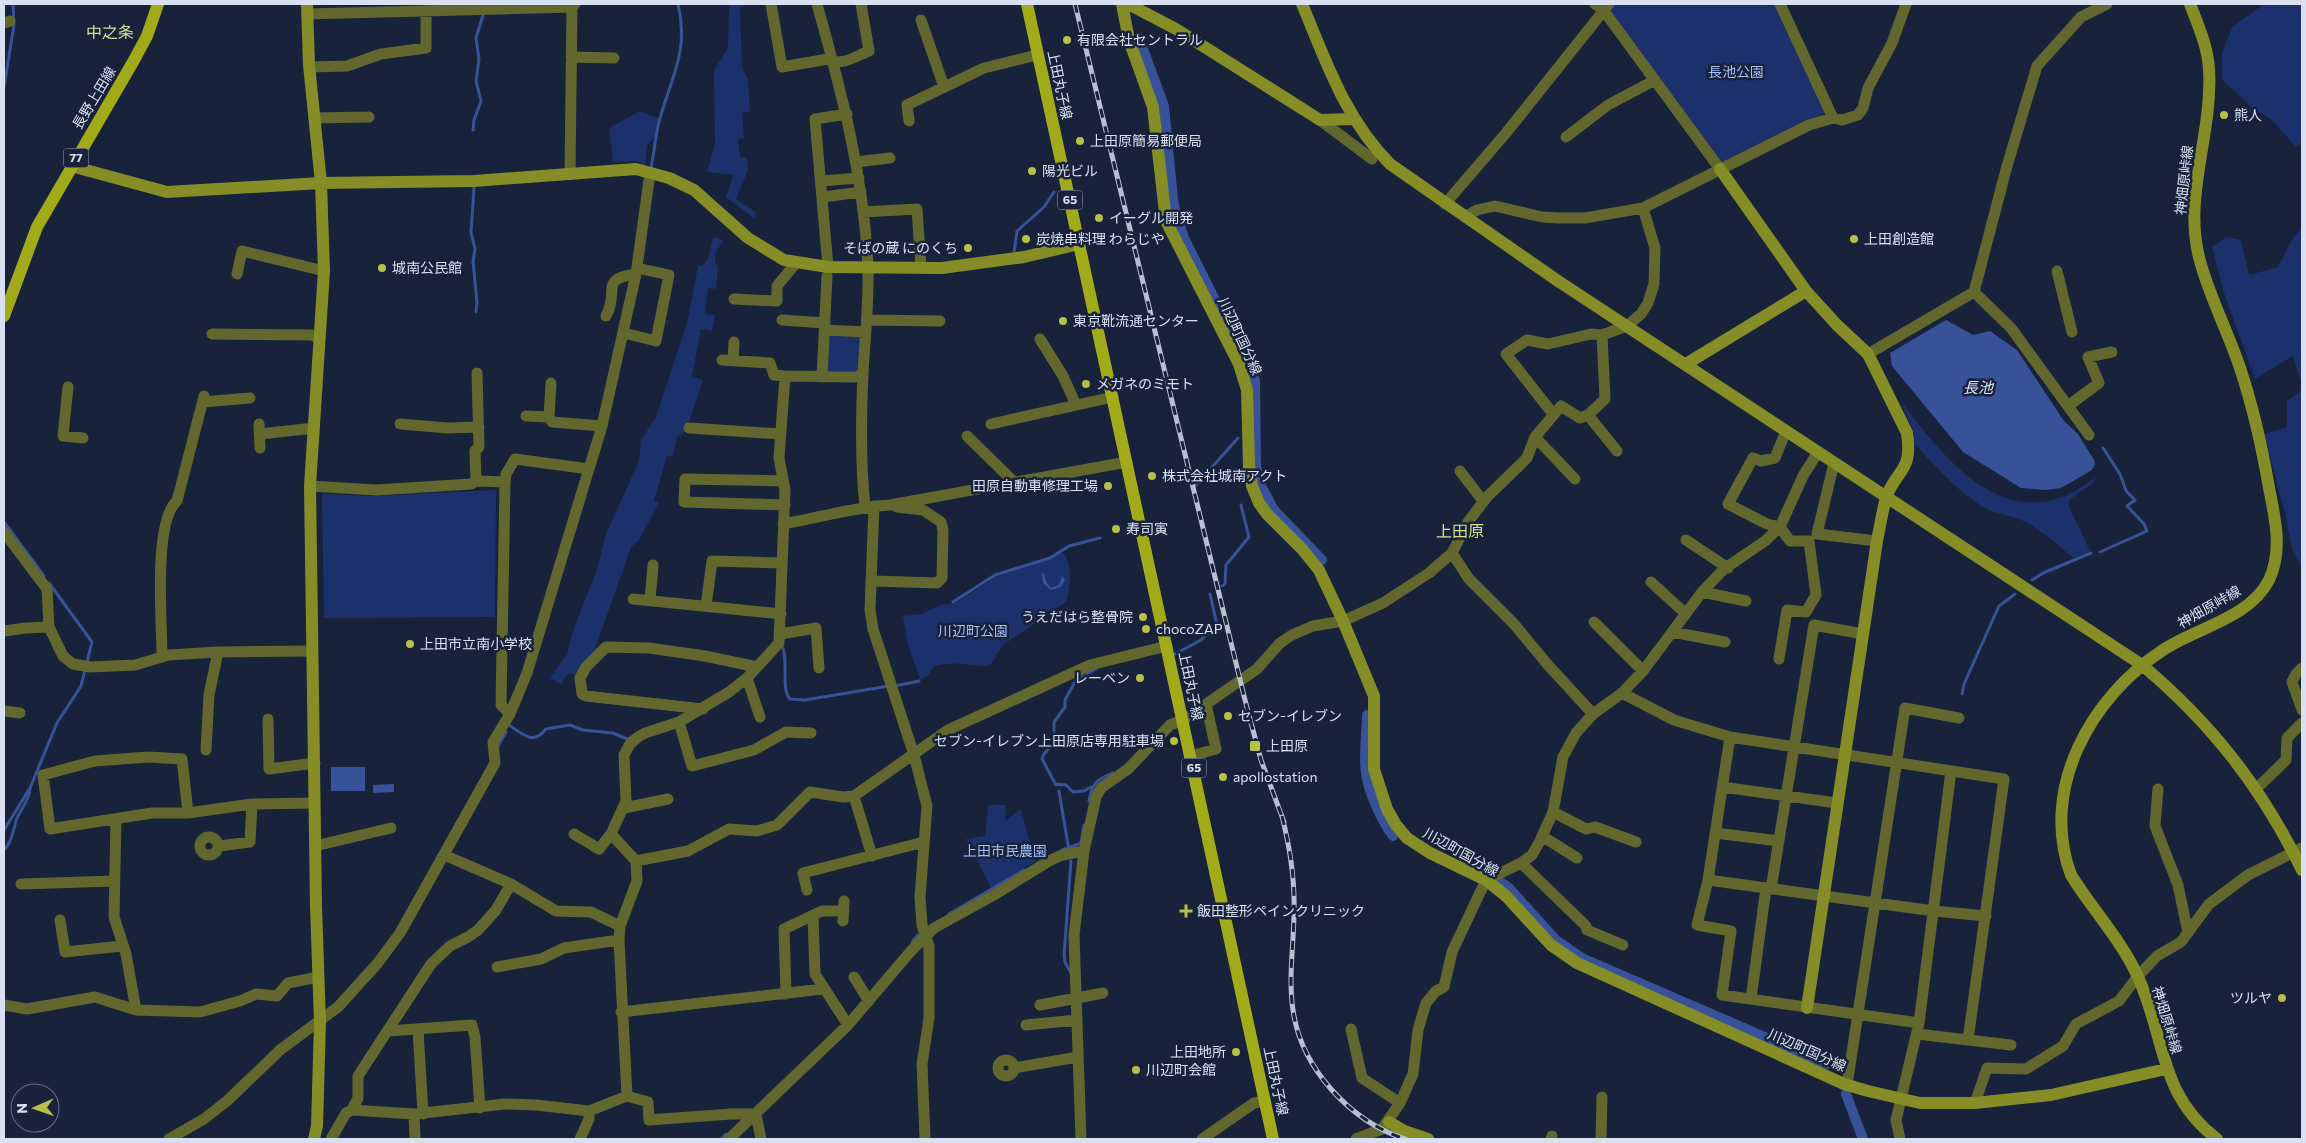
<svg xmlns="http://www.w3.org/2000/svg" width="2306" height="1143" font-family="Commissioner,'Noto Sans JP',sans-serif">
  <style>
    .green { fill: #1c306c }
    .water { fill: #385299 }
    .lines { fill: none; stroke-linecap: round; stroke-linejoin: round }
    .stream { stroke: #385299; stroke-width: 3 }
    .canal { stroke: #385299; stroke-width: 10 }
    .street { stroke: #61672d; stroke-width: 11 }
    .secondary { stroke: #858d27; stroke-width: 12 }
    .primary { stroke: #a1aa18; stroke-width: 12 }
    .rail-casing { stroke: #b9c0d2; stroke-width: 5 }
    .rail { stroke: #18223a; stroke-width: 3; stroke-dasharray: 9; stroke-linecap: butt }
    .poi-dot { fill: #b7c148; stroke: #18223a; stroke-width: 2 }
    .labels { text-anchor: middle; stroke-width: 5; stroke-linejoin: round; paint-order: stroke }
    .shield { fill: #18223a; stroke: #9fa7ba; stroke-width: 1 }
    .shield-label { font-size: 12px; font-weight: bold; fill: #d9e0f1 }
    .poi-label { font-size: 14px; fill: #d9e0f1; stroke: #18223a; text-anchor: start }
    .park-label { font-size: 14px; fill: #a6bffb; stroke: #18223a }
    .street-label { font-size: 14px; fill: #d9e0f1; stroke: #18223a }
    .water-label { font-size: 15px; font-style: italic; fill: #dbe4f9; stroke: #18223a }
    .quarter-label { font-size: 16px; fill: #d5de91; stroke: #18223a }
  </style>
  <rect width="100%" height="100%" fill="#18223a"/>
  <!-- green -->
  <path class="green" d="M 729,4 L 745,4 L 745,6 L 740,8 L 742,68 L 748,79 L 750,112 L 742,113 L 744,138 L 738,139 L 740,157 L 747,158 L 748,170 L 736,199 L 757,213 L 754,218 L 726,197 L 733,175 L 707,172 L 715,144 L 714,70 L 728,48 Z
    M 1612,4 L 1777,4 L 1826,112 L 1723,164 L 1612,14 Z
    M 2264,4 L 2302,4 L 2302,143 L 2296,147 L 2270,118 L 2252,108 L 2222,79 L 2222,54 L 2232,27 Z
    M 640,111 L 660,119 L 656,136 L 647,145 L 645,165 L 637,161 L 613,162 L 609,128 Z
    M 2302,228 L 2302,385 L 2293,356 L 2255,379 L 2224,293 L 2212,247 L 2226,237 L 2241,240 L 2249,275 L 2278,267 L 2291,241 Z
    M 713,237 L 723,240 L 715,254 L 715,263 L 718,267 L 716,289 L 708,288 L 705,314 L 715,315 L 712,331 L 701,329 L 692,376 L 703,380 L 686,431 L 677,437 L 673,456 L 667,456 L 654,501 L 659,503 L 639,540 L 631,547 L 594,652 L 578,675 L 568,673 L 561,684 L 550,678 L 567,654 L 573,631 L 597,569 L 606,534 L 639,461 L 641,440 L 656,417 L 687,323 L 698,266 L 703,266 L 708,259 Z
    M 829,333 L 861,337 L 860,369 L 856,373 L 827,373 Z
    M 2302,390 L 2302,569 L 2292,549 L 2285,514 L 2264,434 L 2287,427 L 2287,401 Z
    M 1900,400 C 1935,446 1987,517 2053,500 C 2069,496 2083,486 2097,477 L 2093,483 L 2069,500 L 2069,507 L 2090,551 L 2073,558 C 2056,543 2038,526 2016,518 C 2004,514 1991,513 1980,505 C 1954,488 1934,465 1913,442 L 1914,433 Z
    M 496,490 L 495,617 L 324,618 L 322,494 L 373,496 Z
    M 1062,552 C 1074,564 1070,587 1066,602 L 1003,645 L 991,664 L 986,666 C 965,665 956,661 934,666 L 929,675 L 921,680 L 908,646 L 903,616 L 921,614 L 940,605 L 956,603 L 996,577 L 1050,559 Z
    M 988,805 L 1006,805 L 1005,821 L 1021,809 L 1035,862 L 991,888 L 966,839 L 985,836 Z"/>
  <!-- water -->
  <path class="water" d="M 1946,320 L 1973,335 L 1990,331 L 2017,350 L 2064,421 L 2078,434 L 2094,460 L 2095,464 L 2092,470 L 2061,488 L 2046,490 L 2021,488 L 1963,452 L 1892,366 L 1890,353 Z
    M 1042,572 L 1044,573 L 1046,582 L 1051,588 L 1059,585 L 1062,576 L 1065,579 L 1061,587 L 1051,590 L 1043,583 Z
    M 331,767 L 365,767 L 365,791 L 331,791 Z
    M 394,784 L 394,792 L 373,793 L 373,785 Z"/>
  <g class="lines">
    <!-- stream -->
    <path class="stream" d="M 4,87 L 14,25 L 13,4
      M 473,130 L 474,120 L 481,101 L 476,81 L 479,59 L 476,38 L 484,12
      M 651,168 C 654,154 655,140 658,126 C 669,81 690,53 678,4
      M 474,188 L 471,232 L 475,249 L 473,261 L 477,303 L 476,312
      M 1014,253 L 1017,231 L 1044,207 L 1054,192
      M 1196,485 L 1238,438
      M 4,522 L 44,576
      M 2100,552 L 2147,531 L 2144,524 L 2127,506 L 2135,500 L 2126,491 L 2120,474 L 2103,448
      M 2032,580 L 2043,573 L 2091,553
      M 1222,586 L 1225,584 L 1226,565 L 1249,537 L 1241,505
      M 953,602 L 995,575 L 1050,558 L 1069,546 L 1100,538
      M 783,648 C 788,661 781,691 790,699 L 805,700 L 889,686
      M 1175,654 L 1201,640 L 1217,625 L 1210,594
      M 895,686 L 919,681
      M 1962,694 L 1964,684 L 1999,606 L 2015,594
      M 509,725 C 523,734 533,746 546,729 L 570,725 L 583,730 L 613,733 L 627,739 L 631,738
      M 498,746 L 506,732
      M 1056,784 L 1066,785 L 1073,792 L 1084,791 L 1091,787
      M 1056,785 L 1042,759 L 1044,754 L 1054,742 L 1054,722 L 1065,707 L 1065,700 L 1076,680 L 1096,669
      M 1059,791 L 1068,845
      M 1089,801 C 1092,783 1096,780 1113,773
      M 4,830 L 30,788 L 57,723 L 81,686 L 92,642 L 49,583
      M 4,850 C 13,841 13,829 17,818 C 22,807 29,801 30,789
      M 1062,850 L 1081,843 L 1084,825
      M 1071,861 L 1064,955 L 1065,962 L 1071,973
      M 949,914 L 1024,870
      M 912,942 L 918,935
      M 721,1139 L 726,1134"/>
    <!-- canal -->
    <path class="canal" d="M 1139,38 L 1164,106 L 1173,200 L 1177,218 L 1184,238 L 1255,380 L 1256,465 L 1260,484 L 1274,510 L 1322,560
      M 1367,715 C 1367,733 1363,754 1366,773 C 1368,791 1382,822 1393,836
      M 1498,880 L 1509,888 L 1556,940 L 1582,958 L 1827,1064
      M 1846,1094 L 1863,1139"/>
    <!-- street -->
    <path class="street" d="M 771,4 L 782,67 L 828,59 C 841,67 856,56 869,51 L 861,4
      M 817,4 C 841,90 864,177 868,267 C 869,303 865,338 863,373 C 861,418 860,462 865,506
      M 1595,4 L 1604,11 L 1720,169
      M 1780,4 L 1833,118
      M 307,14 L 572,7
      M 921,20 L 944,87
      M 4,23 L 10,21
      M 571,57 L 614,58
      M 309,67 L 347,66 L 381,54 L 426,48 L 426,11
      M 314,118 L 369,117
      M 1320,120 L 1372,159
      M 909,121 L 907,105 L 984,68 L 1037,55
      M 1566,137 L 1608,105 L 1655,80
      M 856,162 L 890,158
      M 570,173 L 572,7 L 575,4
      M 821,181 L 859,178
      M 823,197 L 861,192
      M 1445,204 L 1506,133 L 1609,4
      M 863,212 L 917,209 L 921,267
      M 1465,217 L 1477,210 L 1495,206 L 1542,217 L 1559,218 L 1585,218 L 1643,208 L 1809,125 L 1833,118 L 1842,120 L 1858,115 L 1863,108 L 1868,88 L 1892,43 L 1906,4
      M 828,267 L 815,119 L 847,114
      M 2057,271 L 2072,332
      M 237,274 L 242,251 L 324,271
      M 1974,292 L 2011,328 L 2089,435
      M 734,299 L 777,301 L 777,286 L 796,263
      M 606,316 C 620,291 598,279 636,274
      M 782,320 L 825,323
      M 867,320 L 940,321
      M 825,330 L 866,332
      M 624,333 L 656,341 L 669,275 L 637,268
      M 212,334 L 311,335 L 320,338
      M 1040,339 L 1063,376 L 1076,405
      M 1868,354 L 1974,292 L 2007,166 L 2037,66 L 2081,17 L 2107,4
      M 722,360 L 770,363 L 774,375 L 785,376 L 856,377 L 863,374
      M 733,361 L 734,342
      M 822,377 L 827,276
      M 68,387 L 63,436 L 83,438
      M 203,402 L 250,398
      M 2068,406 L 2099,383 L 2088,357 L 2112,352
      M 1553,414 L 1506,354 L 1527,340 L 1548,344 L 1591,334 L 1602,335 L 1627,326 L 1641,314 L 1648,303 L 1654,284 L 1655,248 L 1643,208
      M 1588,415 L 1617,451
      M 526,416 L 549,417 L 552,422 L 602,426
      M 549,417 L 551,383
      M 259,424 L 260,448
      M 400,424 L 448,428 L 479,427
      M 991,424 L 1113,397
      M 689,428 L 780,434
      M 260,434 L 314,428
      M 967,436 L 1014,482
      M 1535,437 L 1575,479
      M 1834,463 L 1817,534 L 1877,541
      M 1460,471 L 1483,501
      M 476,481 L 475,451 L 479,447 L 477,373
      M 783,481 L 685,479 L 684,502 L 785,505
      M 505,482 L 501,705 L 510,714
      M 310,486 L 376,490 L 471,484 L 476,481 L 505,482 L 506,474 L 515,459 L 589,469
      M 874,506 L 870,610 L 873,629 L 914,755 L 927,806 L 920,897 L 922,925 L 929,946 L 929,1018 L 922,1064 L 925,1139
      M 783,524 C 819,518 853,507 890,505 L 1127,462
      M 4,532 L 47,589 L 49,627
      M 1686,540 L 1728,568
      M 1452,553 L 1469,579 L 1514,624 L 1548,665 L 1593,714
      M 873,581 L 937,583 L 942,578 L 943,530 L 941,522 L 923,510 L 897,507
      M 1651,582 L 1686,614
      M 1702,592 L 1746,601
      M 633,599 L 781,614
      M 650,600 L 653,565
      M 706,606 L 712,561 L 782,563
      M 1594,622 L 1643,671
      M 4,631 L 26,628 L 49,627 L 63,656 L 73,664 L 90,667 L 135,665 L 169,655 L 218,652 L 312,651
      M 1672,632 L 1725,642
      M 780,634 L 816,628 L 819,668
      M 162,657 C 162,624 153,521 177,501 L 204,396
      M 1779,659 L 1787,610 L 1806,612 L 1816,595 L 1809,541 L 1790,541 L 1780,527 L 1767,524 L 1728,504 L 1753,458 L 1761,461 L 1775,458 L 1786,431
      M 2302,668 L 2296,674 L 2292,682 L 2302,710
      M 747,678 L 760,717
      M 1622,693 L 1674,720 L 1730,737 L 2004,779 L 1968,1040
      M 703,709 L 586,696 L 582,694 L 580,678 L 586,667 L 606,647 L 649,648 L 705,656 L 757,667
      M 4,711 L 20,713
      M 268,719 L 269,769 L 315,763
      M 679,722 L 692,766 L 754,750 L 786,732 L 811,733
      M 1730,737 L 1708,880 L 1697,925 L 1731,931 L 1722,995 L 1919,1023
      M 206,750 L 209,695 L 218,652
      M 1191,756 L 1216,749 L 1206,704
      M 1722,787 L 1837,803
      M 2158,789 L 2155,826 L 2178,885 L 2188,933
      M 2256,789 L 2286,760 L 2287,738 L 2302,723
      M 854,796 L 872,856
      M 624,808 L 668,799
      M 1553,812 L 1586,829 L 1595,827 L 1636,842
      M 188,813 L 182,759 L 148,757 L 95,761 L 43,775 L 50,829 L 152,813 L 188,813 L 252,804 L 315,803
      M 116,819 L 114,917 L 126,954 L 136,1010
      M 1715,833 L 1779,841
      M 574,834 L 599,849 L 611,834
      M 1542,836 L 1577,858
      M200 846a9 9 0 1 1 18 0a9 9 0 1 1-18 0Z
      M 219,846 L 250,842 L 252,804
      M 315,846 L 391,828
      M 444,855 L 511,884 L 556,911 L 591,912 L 620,926
      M 636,861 L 688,851 L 729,829 L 757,831 L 777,825 L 810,792 L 843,797 L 854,796 L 948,730 L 1090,665 L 1167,646
      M 1521,863 L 1586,926 L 1587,930 L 1623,945
      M 1708,880 L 1934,911 L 1986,916
      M 21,884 L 113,881
      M 1771,889 L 1814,625 L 1863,634
      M 807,890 L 803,873 L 924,842
      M 813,916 L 815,974 L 848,1025
      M 60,920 L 65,952 L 122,946
      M 843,921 L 844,901
      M 497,967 L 541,959 L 564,948 L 619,940
      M 854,977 L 869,1001
      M 786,994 L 784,929 L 822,911 L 844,911
      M 1751,999 L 1766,888
      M 4,1005 L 27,1009 L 95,997 L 136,1010 L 200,1012 L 240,1001 L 256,994 L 277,996 L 288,983 L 318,977
      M 1040,1005 L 1103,993
      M 621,1012 L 823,989
      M 1026,1025 L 1077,1020
      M 418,1029 L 423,1114
      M 1351,1029 L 1362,1078 L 1400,1103
      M 388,1031 L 472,1025 L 475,1037 L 480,1108
      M 1917,1034 L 2011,1045
      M998 1068a8 8 0 1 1 16 0a8 8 0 1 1-16 0Z
      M 1014,1068 L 1078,1057
      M 1847,1085 L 1905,708 L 1959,718
      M 1975,1103 L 1987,1068 L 2026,1069 L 2063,1046 L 2076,1024 L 2119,1001 L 2138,976 L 2157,956 L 2181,942 L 2209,904 L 2248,875 L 2302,848
      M 352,1110 L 358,1098 L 358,1076 L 431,964 L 450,946 L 468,937 L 478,930 L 496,910 L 511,884
      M 414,1114 L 415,1139
      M 756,1114 L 731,1114 L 649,1120 L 648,1102 L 627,1096 L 619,940 L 620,926 L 637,881 L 636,861 L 611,834 L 626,801 L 624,755 L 630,744 L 638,737 L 645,733 L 679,722 L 729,692 L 747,678 L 779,643 L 785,490 L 779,458 L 785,376
      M 756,1114 L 761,1139
      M 169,1139 L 204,1119 L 227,1101 L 280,1050 L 338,1007 L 377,964 L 400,933 L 495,763 L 493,742 L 510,714 L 527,673 L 602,426 L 636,274 L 650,173
      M 331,1139 L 346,1113 L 352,1110 L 414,1114 L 505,1104 L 536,1105 L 589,1111 L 627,1096
      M 580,1139 L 589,1119 L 589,1111
      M 729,1139 L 848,1025 L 911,951 L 934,928 L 994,895 L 1049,861 L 1062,855 L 1084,851
      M 1081,1139 L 1074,935 L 1084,851 L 1096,797 L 1101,788 L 1128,769 L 1170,725 L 1183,720 L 1257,669 L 1280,643 L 1292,635 L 1313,626 L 1343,621 L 1383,603 L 1429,573 L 1452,553 L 1468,522 L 1487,497 L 1527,458 L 1535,437 L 1561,406 L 1580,418 L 1588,415 L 1605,399 L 1602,335
      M 1202,1139 L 1254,1103 L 1264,1101
      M 1356,1139 L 1382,1129 L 1400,1103 L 1413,1074 L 1418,1030 L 1426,1003 L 1436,991 L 1444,987 L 1452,952 L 1486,880 L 1521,863 L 1532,855 L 1539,843 L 1553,812 L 1563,757 L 1576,733 L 1593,714 L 1622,693 L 1643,671 L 1702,592 L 1724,569 L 1765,541 L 1780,527 L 1803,476 L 1818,452
      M 1551,1139 L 1552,1136
      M 1601,1139 L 1602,1097
      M 1900,1139 L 1896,1120 L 1919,1023 L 1951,771"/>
    <!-- secondary -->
    <path class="secondary" d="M 307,4 L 309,65 L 321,183 L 324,271 L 310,486 L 316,906 L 320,1022 L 317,1126 L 314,1139
      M 1122,4 L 1129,40 L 1153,107 L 1166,221 L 1239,364 L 1247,390 L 1249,466 L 1252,486 L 1259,503 L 1267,514 L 1302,549 L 1319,570 L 1343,621 L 1374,696 L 1374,769 L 1387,809 L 1396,825 L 1407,838 L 1430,853 L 1486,880 L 1506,896 L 1551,945 L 1577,963 L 1844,1084 L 1868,1091 L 1920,1103 L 1975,1103 L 2051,1095 L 2166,1069
      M 1128,4 L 1176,29 L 1320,120 L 1353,119
      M 1302,4 C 1326,61 1345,119 1390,164 L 1558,281 L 2142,665 C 2212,724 2262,788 2302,870
      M 2190,4 C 2198,25 2208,47 2209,70 C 2213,135 2182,197 2200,261 C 2210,298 2228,332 2240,368 C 2253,407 2262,447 2269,488 C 2275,518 2283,551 2269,580 C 2250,618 2196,628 2163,650 C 2091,697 2039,789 2071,875 C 2092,909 2122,941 2138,977 C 2166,1038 2158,1094 2217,1139
      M 71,166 L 167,192 L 321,183 L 474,181 L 636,169 L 669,178 L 694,190 L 748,238 L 784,260 L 828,267 L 942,268 L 1024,257 L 1079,244
      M 1720,169 L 1806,291 L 1837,325 L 1868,354 L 1907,433 C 1913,473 1896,469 1886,498 C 1882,512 1880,527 1877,541 L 1807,1008
      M 1686,364 L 1806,291
      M 1389,1122 L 1404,1131 L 1428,1139"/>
    <!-- primary -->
    <path class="primary" d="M 1027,4 L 1273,1139
      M 4,316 L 37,227 L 133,62 L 147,36 L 158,4"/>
    <defs>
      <path id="rail" d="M 1075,4 L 1246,704 L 1261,760 L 1284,822
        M 1282,816 C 1290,848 1295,878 1294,911 C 1294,944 1288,977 1293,1010 C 1301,1068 1350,1121 1405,1139"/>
    </defs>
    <!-- rail casing -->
    <use href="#rail" class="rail-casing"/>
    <!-- rail -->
    <use href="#rail" class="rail"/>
  </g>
  <!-- markers -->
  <g class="poi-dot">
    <circle cx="1067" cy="40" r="5"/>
    <circle cx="2224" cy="115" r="5"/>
    <circle cx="1080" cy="141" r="5"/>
    <circle cx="1032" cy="171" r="5"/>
    <circle cx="1099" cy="218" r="5"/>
    <circle cx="1026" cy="239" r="5"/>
    <circle cx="1854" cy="239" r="5"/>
    <circle cx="968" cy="248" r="5"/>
    <circle cx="382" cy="268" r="5"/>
    <circle cx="1063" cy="321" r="5"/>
    <circle cx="1086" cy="384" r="5"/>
    <circle cx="1152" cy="476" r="5"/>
    <circle cx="1108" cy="486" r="5"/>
    <circle cx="1116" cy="529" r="5"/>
    <circle cx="1143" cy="617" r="5"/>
    <circle cx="1146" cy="629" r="5"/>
    <circle cx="410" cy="644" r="5"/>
    <circle cx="1140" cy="678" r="5"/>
    <circle cx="1228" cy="716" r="5"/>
    <circle cx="1174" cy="741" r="5"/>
    <rect x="1249" y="740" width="12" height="12" rx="2.5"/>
    <circle cx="1223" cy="777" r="5"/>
    <path d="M1183.5 903.5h5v5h5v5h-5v5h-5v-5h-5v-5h5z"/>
    <circle cx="2282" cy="998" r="5"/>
    <circle cx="1236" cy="1052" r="5"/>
    <circle cx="1136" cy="1070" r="5"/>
  </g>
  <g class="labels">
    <!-- shield labels -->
    <g class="shield">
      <rect x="63.5" y="148.5" width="25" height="19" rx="4"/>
      <rect x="1057.5" y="190.5" width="25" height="19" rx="4"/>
      <rect x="1181.5" y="758.5" width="25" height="19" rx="4"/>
    </g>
    <g class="shield-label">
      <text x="76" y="162">77</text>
      <text x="1070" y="204">65</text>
      <text x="1194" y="772">65</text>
    </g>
    <!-- poi labels -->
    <g class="poi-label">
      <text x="1077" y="45">有限会社セントラル</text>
      <text x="2234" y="120">熊人</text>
      <text x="1090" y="146">上田原簡易郵便局</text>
      <text x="1042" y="176">陽光ビル</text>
      <text x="1109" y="223">イーグル開発</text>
      <text x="1036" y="244">炭焼串料理 わらじや</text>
      <text x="1864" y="244">上田創造館</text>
      <text x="958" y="253" text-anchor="end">そばの蔵 にのくち</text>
      <text x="392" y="273">城南公民館</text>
      <text x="1073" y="326">東京靴流通センター</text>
      <text x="1096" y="389">メガネのミモト</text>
      <text x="1162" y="481">株式会社城南アクト</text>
      <text x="1098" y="491" text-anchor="end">田原自動車修理工場</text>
      <text x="1126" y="534">寿司寅</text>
      <text x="1133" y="622" text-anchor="end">うえだはら整骨院</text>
      <text x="1156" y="634">chocoZAP</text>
      <text x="420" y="649">上田市立南小学校</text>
      <text x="1130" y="683" text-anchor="end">レーベン</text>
      <text x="1238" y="721">セブン-イレブン</text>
      <text x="1164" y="746" text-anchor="end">セブン-イレブン上田原店専用駐車場</text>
      <text x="1266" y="751">上田原</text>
      <text x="1233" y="782">apollostation</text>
      <text x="1197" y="916">飯田整形ペインクリニック</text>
      <text x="2272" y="1003" text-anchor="end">ツルヤ</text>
      <text x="1226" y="1057" text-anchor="end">上田地所</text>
      <text x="1146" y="1075">川辺町会館</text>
    </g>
    <!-- park labels -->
    <g class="park-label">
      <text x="1736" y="77">長池公園</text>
      <text x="973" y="636">川辺町公園</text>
      <text x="1005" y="856">上田市民農園</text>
    </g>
    <!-- street labels -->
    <g class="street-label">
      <text transform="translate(1060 85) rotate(78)" y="5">上田丸子線</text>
      <text transform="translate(94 98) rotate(-59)" y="5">長野上田線</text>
      <text transform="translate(2184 180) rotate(-84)" y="5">神畑原峠線</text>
      <text transform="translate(1240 336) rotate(65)" y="5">川辺町国分線</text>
      <text transform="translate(2209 607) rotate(-30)" y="5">神畑原峠線</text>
      <text transform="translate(1191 686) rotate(78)" y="5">上田丸子線</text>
      <text transform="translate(1461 852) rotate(29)" y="5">川辺町国分線</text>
      <text transform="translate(2167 1020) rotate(73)" y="5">神畑原峠線</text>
      <text transform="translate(1807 1050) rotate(24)" y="5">川辺町国分線</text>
      <text transform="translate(1276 1081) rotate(78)" y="5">上田丸子線</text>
    </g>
    <!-- water labels -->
    <g class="water-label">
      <text x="1978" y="393">長池</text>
    </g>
    <!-- quarter labels -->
    <g class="quarter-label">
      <text x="110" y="38">中之条</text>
      <text x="1460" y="537">上田原</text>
    </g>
  </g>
  <!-- border -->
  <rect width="2306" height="1143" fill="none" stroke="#d9e0f1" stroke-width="10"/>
  <!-- north arrow -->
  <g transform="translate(35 1108) rotate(268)"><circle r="24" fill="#18223a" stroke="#656e83"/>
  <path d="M0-4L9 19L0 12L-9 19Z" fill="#b7c148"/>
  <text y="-8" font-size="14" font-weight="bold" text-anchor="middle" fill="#d9e0f1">N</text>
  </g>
</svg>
